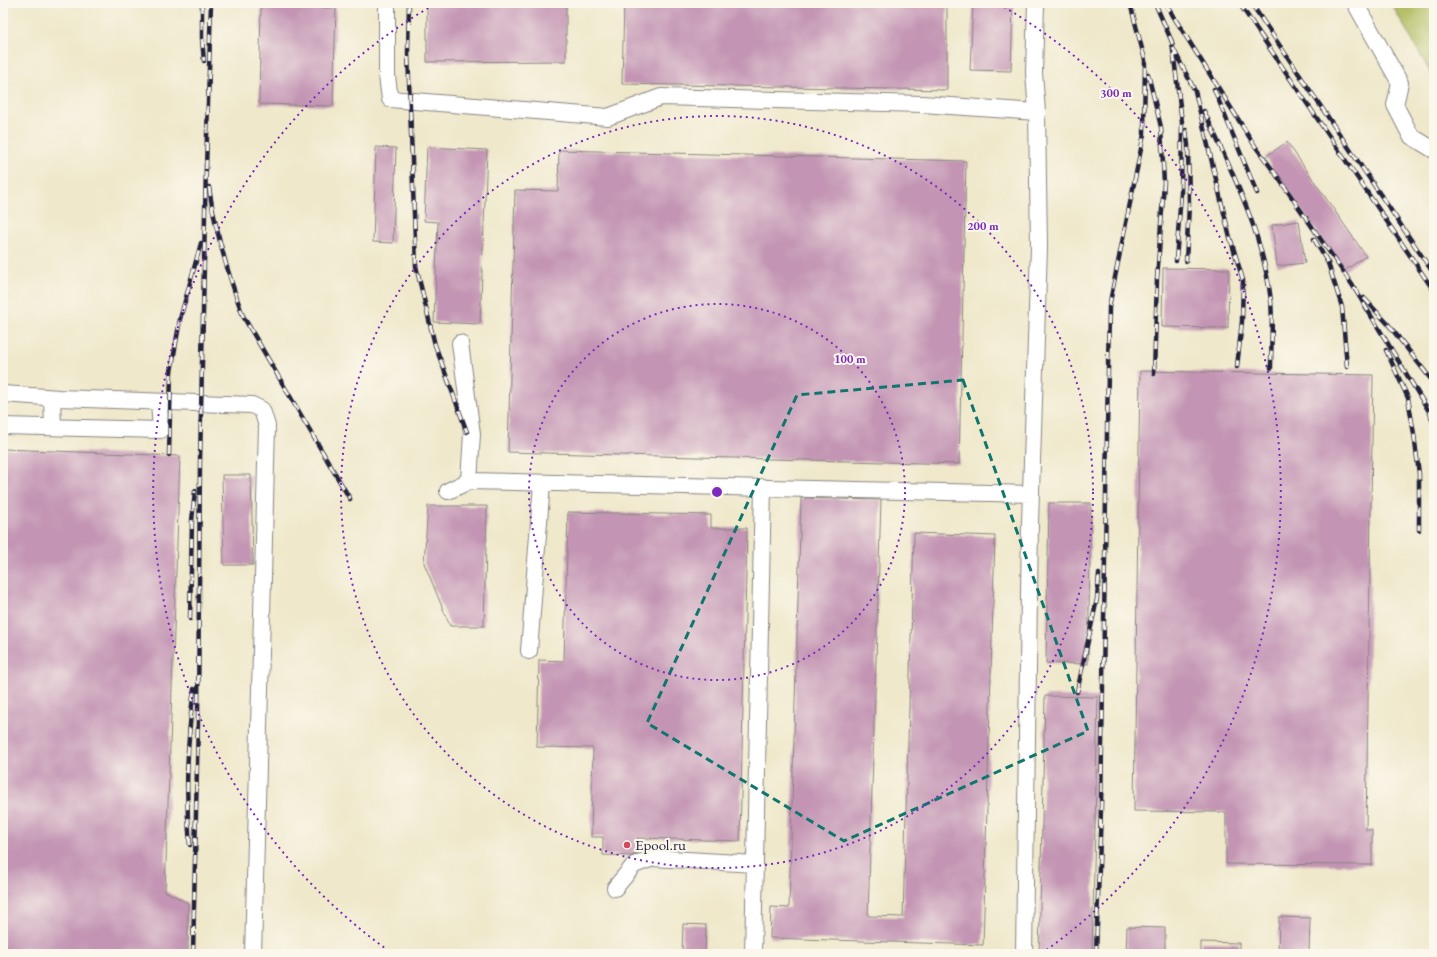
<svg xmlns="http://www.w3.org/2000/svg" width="1437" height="957" font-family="'EB Garamond',serif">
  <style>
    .green { fill: #afbb5d; stroke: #686e4c }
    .building { fill: #c394b3 }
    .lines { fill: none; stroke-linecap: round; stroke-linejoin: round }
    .minor-casing { stroke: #888583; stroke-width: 18 }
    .minor { stroke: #fff; stroke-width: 16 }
    .rail-casing { stroke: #22223b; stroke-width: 4.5 }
    .rail { stroke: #fbf7ec; stroke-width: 3; stroke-dasharray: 9; stroke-linecap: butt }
    .marked { fill: none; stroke: #0f766e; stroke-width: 3; stroke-dasharray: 8 5; stroke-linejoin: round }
    .ring { fill: none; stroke: #7b2cbf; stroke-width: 2; stroke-dasharray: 2 4 }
    .poi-dot { fill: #d1495b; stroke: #fbf7ec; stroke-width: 1.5 }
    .labels { text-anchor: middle; stroke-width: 4; stroke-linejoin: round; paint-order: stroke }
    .poi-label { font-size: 15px; fill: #22223b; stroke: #fbf7ec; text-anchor: start }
    .centre { fill: #7b2cbf; stroke: #fbf7ec; stroke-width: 2 }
    .ring-label { font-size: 12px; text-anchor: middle; font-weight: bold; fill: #7b2cbf; stroke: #fbf7ec; stroke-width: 4; stroke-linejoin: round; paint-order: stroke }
  </style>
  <rect width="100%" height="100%" fill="#fbf7ec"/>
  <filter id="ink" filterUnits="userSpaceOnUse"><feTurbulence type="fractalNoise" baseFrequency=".025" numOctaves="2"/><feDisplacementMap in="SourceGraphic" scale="8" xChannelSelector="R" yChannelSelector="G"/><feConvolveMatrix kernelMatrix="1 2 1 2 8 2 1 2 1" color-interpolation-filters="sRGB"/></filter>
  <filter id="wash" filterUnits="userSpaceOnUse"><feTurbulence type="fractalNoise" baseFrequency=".012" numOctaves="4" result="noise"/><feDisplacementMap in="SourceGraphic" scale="16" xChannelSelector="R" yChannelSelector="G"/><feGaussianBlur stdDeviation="0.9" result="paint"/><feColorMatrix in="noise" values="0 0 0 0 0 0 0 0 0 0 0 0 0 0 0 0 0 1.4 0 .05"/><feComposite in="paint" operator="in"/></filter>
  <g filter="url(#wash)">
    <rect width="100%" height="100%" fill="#efe8cb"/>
    <!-- green -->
    <path class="green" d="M 1391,3 L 1434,3 L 1434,79 Z"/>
    <g id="blocks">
      <!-- building -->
      <path class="building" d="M 427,3 L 566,3 L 566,61 L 427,62 Z
        M 624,3 L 947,3 L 947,90 L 622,84 Z
        M 973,3 L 1013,3 L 1011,71 L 970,70 Z
        M 261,6 L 336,8 L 333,106 L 259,104 Z
        M 1287,142 L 1366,256 L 1344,271 L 1265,157 Z
        M 376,147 L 396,148 L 393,243 L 373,242 Z
        M 427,147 L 487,150 L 480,324 L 434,322 L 438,222 L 424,221 Z
        M 559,150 L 966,161 L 959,464 L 508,452 L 515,190 L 558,191 Z
        M 1299,221 L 1305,263 L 1277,266 L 1272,225 Z
        M 1163,268 L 1229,269 L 1228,328 L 1162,327 Z
        M 1140,371 L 1373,375 L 1366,830 L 1372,830 L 1372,865 L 1226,864 L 1226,812 L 1134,811 Z
        M 3,449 L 180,456 L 165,891 L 188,903 L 188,954 L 3,954 Z
        M 222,475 L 251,475 L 253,565 L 224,565 Z
        M 801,498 L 881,500 L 868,916 L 903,917 L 914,533 L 995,536 L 983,945 L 770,938 L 771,907 L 789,908 Z
        M 1049,503 L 1091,503 L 1088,664 L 1046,663 Z
        M 428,506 L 487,506 L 484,626 L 450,626 L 424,563 Z
        M 568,512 L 711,515 L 711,528 L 747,528 L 740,841 L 637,838 L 637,854 L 631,856 L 603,855 L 603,837 L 591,837 L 593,748 L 537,747 L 539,660 L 564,661 Z
        M 1045,696 L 1098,697 L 1092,954 L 1039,954 Z
        M 1279,917 L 1310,918 L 1309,954 L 1278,954 Z
        M 683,924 L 706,925 L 705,954 L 682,954 Z
        M 1127,927 L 1165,928 L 1165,954 L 1126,954 Z
        M 1201,942 L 1239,943 L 1239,954 L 1201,954 Z"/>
    </g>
  </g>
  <g filter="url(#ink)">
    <use href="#blocks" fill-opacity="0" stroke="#888583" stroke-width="1"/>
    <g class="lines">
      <defs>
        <path id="minor" d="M 387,3 L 387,76 L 390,99 L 608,117 L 661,97 L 922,104 L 1037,112
          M 1355,3 L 1400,83 L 1395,105 L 1411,136 L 1434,150
          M 460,343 L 472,434 L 469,481 L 1031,494
          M 3,394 L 59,398 L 252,405 L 262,410 L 267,426 L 253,954
          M 52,398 L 53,427
          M 3,426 L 161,430 L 159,402
          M 448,491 L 469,481
          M 529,651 L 542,483
          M 615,888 L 634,865 L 653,858 L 755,864
          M 753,954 L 763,487
          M 1024,954 L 1030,523 L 1039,247 L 1037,112 L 1034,73 L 1036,3"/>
      </defs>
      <!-- minor casing -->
      <use href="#minor" class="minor-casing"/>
      <!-- minor -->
      <use href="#minor" class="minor"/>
      <defs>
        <path id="rail" d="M 202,3 L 202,39 L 204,61
          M 409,3 L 408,53 L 416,266 L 435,345 L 467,432
          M 1155,3 L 1172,42 L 1182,122 L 1181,193 L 1176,261
          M 1165,3 L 1255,146 L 1275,173 L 1353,286 L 1430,413 L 1434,425
          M 1239,3 L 1434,291
          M 1251,3 L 1434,274
          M 1173,48 L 1195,91 L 1229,234 L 1243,280 L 1242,321 L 1237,367
          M 1148,74 L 1161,127 L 1164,183 L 1157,279 L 1154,374
          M 1214,89 L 1257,193
          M 1204,111 C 1232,172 1263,233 1271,301 C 1273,323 1271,346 1271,368
          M 1186,130 L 1188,145 L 1189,205 L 1186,261
          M 206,169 L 211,3
          M 209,187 C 215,231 228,274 243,316 L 350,499
          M 1314,239 L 1328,263 L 1342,307 L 1347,367
          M 1364,298 L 1388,324 L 1434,383
          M 1386,350 L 1408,398 L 1414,434 L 1419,474 L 1419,530
          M 169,455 L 171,372 L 180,319 L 201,243
          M 190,619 L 192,521 L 195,491
          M 1077,692 L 1097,599 L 1099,574
          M 190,845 C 185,794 187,740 194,689
          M 193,954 L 198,719 L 200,463 L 206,164
          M 1096,954 L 1101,809 L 1109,307 L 1144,134 L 1145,60 L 1130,3"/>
      </defs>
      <!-- rail casing -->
      <use href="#rail" class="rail-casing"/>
      <!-- rail -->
      <use href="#rail" class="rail"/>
    </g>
  </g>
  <!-- marked area -->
  <path class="marked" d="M 963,380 L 1088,731 L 844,841 L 647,723 L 797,395 Z"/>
  <!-- distance rings -->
  <g class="ring">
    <circle cx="717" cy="492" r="188"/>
    <circle cx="717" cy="492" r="376"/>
    <path d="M389 951A564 564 0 0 1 435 4M999 4A564 564 0 0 1 1045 951"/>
  </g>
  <!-- markers -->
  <circle class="poi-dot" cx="627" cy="845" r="4"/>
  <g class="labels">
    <!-- poi labels -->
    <g class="poi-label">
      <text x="635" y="850">Epool.ru</text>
    </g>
  </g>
  <circle cx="717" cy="492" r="6" class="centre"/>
  <g class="ring-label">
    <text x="1116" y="97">300 m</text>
    <text x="983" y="230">200 m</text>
    <text x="850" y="363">100 m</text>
  </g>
  <!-- margin -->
  <rect width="1437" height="957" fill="none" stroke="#fbf7ec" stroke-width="16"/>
</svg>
